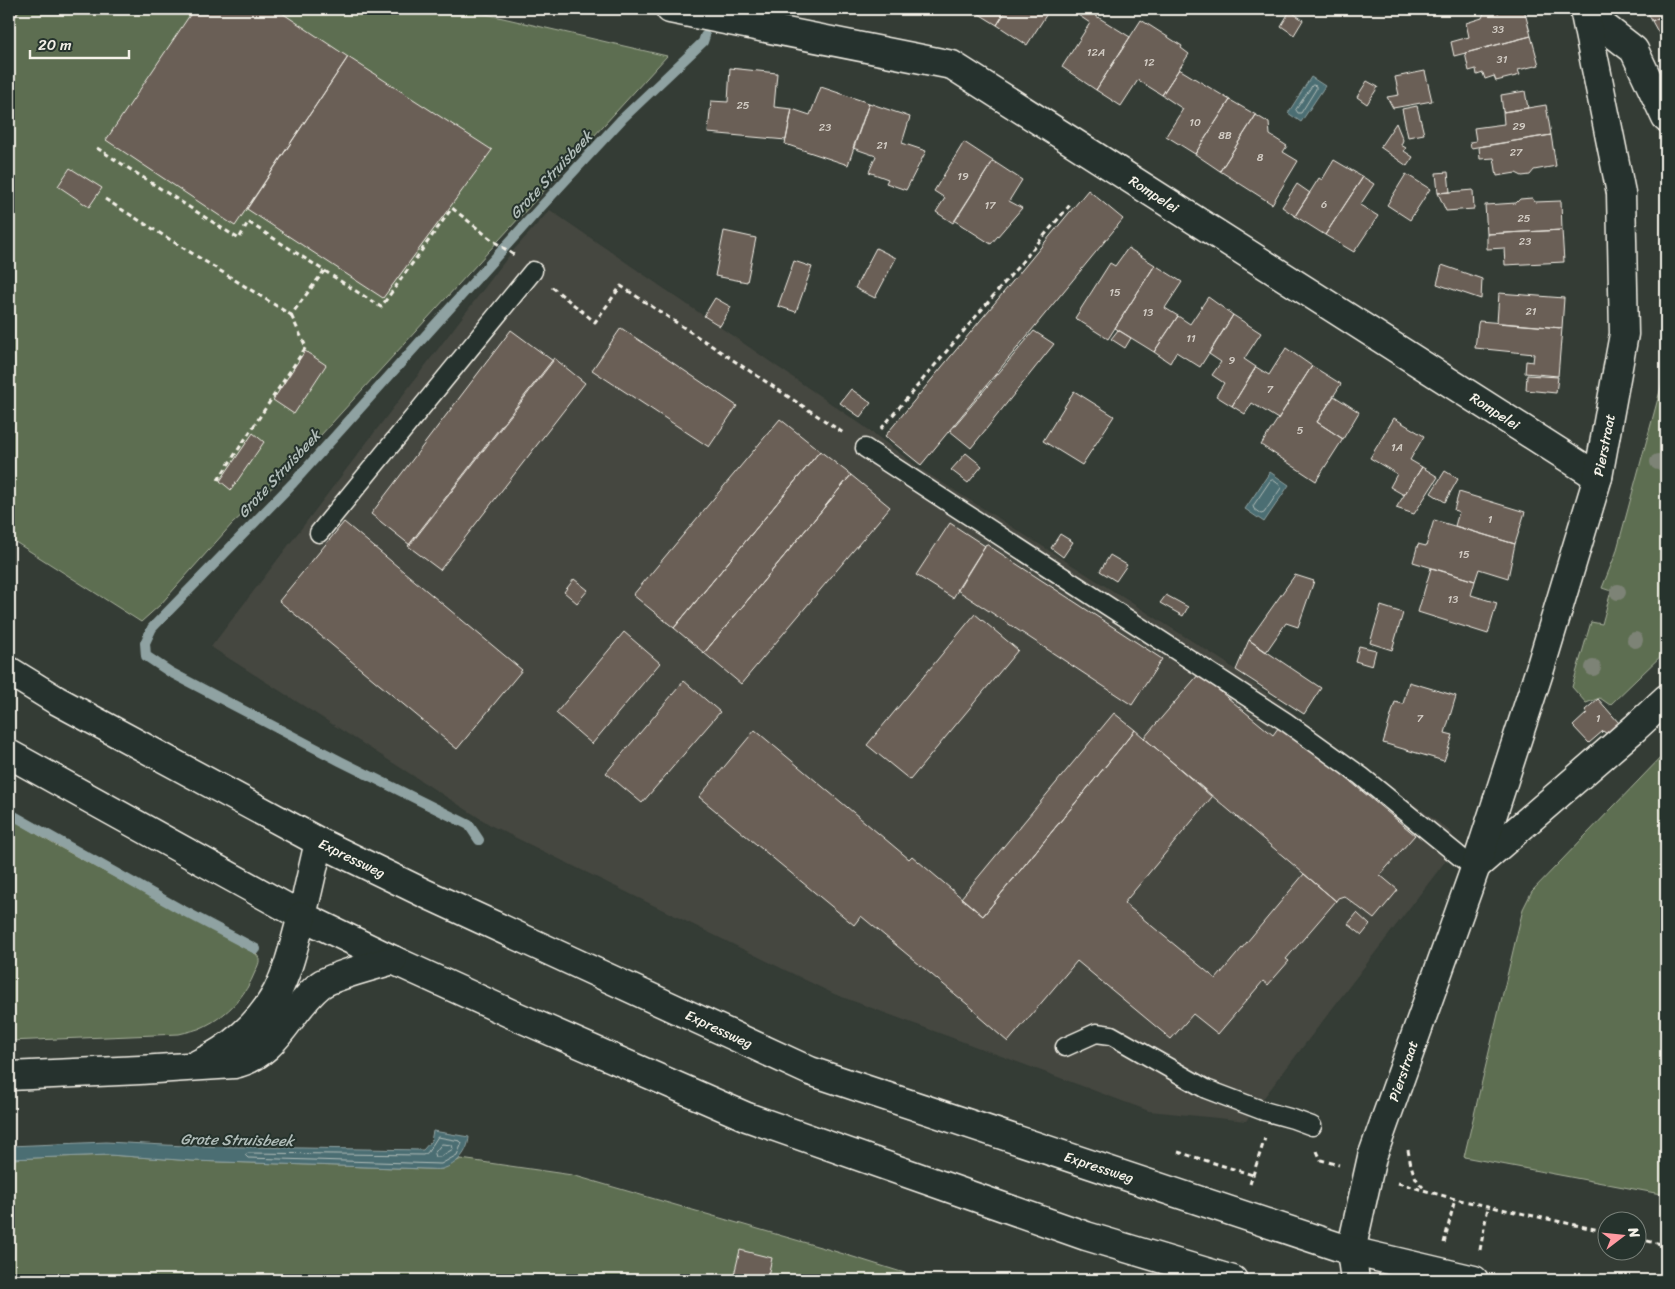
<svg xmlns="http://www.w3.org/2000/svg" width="1675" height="1289" font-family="Sriracha,sans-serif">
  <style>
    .built { fill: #44463f }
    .green { fill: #5d6e51; stroke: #a8b09c }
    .water { fill: #4c6e73; stroke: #8fa2a2 }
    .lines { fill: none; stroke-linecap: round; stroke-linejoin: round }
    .shore { stroke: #b1bdb9; stroke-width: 1 }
    .stream { stroke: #8fa2a2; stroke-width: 10 }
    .building { fill: #6a5e57; stroke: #f4f1e8 }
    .service-casing { stroke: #f4f1e8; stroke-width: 21 }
    .minor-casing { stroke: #f4f1e8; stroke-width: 31 }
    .tertiary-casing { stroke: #f4f1e8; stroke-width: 31 }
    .trunk-casing { stroke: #f4f1e8; stroke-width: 31 }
    .motorway-casing { stroke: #f4f1e8; stroke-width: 31 }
    .path { stroke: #f4f1e8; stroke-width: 3; stroke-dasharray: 5 4; stroke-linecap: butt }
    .service { stroke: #26332d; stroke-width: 18 }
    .minor { stroke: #26332d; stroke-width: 28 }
    .tertiary { stroke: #26332d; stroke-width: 28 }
    .trunk { stroke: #26332d; stroke-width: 28 }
    .motorway { stroke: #26332d; stroke-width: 28 }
    .tree { fill: #7d8376 }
    .labels { text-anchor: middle; stroke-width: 4; stroke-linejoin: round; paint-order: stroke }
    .number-label { font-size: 11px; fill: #d2ccc4 }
    .street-label { font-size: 14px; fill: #f4f1e8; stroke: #26332d }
    .water-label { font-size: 15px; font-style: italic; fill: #b1bdb9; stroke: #26332d }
  </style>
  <rect width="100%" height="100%" fill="#343c35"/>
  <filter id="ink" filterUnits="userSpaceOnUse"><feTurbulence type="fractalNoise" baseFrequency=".02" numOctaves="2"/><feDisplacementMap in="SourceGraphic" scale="10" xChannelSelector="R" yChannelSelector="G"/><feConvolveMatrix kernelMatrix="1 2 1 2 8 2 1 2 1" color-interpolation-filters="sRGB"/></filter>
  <g filter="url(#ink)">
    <!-- built -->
    <path class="built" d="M 550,210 L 865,427 L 919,468 L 1225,662 L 1451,832 L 1457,846 L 1246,1121 L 1149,1111 L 834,994 L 492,826 L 211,647 L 511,253 Z"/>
    <!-- green -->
    <path class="green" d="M 9,9 L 464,9 L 667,56 L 279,481 L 232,524 L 160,605 L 141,622 L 9,538 Z
      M 1666,318 L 1666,651 L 1610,705 L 1600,698 L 1586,703 L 1572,687 L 1591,622 L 1602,624 L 1611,591 L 1602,588 L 1616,553 L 1663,380 Z
      M 1666,752 L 1666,1195 L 1464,1157 L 1523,909 L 1532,891 Z
      M 9,817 L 52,843 L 256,954 C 262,960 258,965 255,972 C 246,995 228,1015 205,1026 C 198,1030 187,1032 179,1034 L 9,1041 Z
      M 109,1155 L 193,1161 L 426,1169 L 442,1169 L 461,1159 L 572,1175 L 834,1251 L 927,1280 L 9,1280 L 9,1159 Z"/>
    <!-- water -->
    <path class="water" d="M 1311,77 L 1325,86 L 1301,122 L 1288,113 Z
      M 1270,472 L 1289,485 L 1264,522 L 1245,509 Z
      M 433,1131 L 469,1137 C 468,1152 457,1165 442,1169 C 438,1170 431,1169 426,1169 L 193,1161 L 109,1155 L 9,1159 L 9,1146 L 106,1142 L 185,1146 L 423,1150 L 431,1141 Z"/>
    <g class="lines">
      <!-- shore -->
      <path class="shore" d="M 1313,85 L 1316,86 L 1316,89 L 1301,113 L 1298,113 L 1296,110 Z
        M 1273,480 L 1280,485 L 1281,488 L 1264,513 L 1261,514 L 1254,509 L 1253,506 L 1270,481 Z
        M 438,1137 L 460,1141 L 462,1143 L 457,1155 L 441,1164 L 248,1158 L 245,1155 L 248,1153 L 423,1155 L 427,1153 Z
        M 442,1144 L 452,1145 L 453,1149 L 440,1157 L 435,1157 L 434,1154 Z"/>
      <!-- stream -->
      <path class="stream" d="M 9,813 L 182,910 L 256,949
        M 479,840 L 469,825 L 340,761 L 170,672 L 146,656 L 145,643 L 152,628 L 293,483 L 540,208 L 622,119 L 703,42 L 705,36"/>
    </g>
    <!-- building -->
    <path class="building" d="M 9,9 L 20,9 L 9,26 Z
      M 194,9 L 276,9 L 348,57 L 235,226 L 106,140 Z
      M 971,9 L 1007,9 L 997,25 Z
      M 1007,9 L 1050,9 L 1027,45 L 997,25 Z
      M 1077,9 L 1100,9 L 1096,16 L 1130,37 L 1096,90 L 1062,67 L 1090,23 L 1075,13 Z
      M 1497,9 L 1524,9 L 1531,36 L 1454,56 L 1451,42 L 1469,37 L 1466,23 L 1482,18 L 1484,13 L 1492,11 L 1499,13 Z
      M 1646,9 L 1666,9 L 1666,14 L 1652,21 Z
      M 1290,11 L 1303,20 L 1294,35 L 1281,26 Z
      M 1666,14 L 1666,42 L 1664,43 L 1652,21 Z
      M 1141,20 L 1182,46 L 1181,48 L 1189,54 L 1162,95 L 1138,80 L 1121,106 L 1096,90 Z
      M 1531,36 L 1539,65 L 1518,70 L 1520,75 L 1496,81 L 1494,76 L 1485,79 L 1483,73 L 1477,75 L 1476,69 L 1469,71 L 1465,53 Z
      M 348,57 L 492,150 L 383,298 L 247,209 Z
      M 730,68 L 777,73 L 774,107 L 792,109 L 786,140 L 708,133 L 711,101 L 728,102 Z
      M 1179,69 L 1230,100 L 1195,154 L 1166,136 L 1183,109 L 1162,95 Z
      M 1425,71 L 1432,101 L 1393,108 L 1387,97 L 1399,95 L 1395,77 Z
      M 1367,81 L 1378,87 L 1367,104 L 1357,97 Z
      M 821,87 L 869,103 L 848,165 L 785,144 L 792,109 L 810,115 Z
      M 1525,91 L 1528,108 L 1503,112 L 1501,95 Z
      M 1230,100 L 1256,115 L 1220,171 L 1195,154 Z
      M 869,103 L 910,117 L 902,143 L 926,151 L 906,190 L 886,183 L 888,179 L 869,172 L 876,156 L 853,148 Z
      M 1546,105 L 1551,135 L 1471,148 L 1470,142 L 1476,141 L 1474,128 L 1504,124 L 1503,112 Z
      M 1417,106 L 1424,134 L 1408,137 L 1402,109 Z
      M 1256,115 L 1269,123 L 1270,135 L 1287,146 L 1283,152 L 1298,161 L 1272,204 L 1220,171 Z
      M 1396,123 L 1403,140 L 1401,145 L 1406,148 L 1404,151 L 1413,157 L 1407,166 L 1380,147 Z
      M 1551,135 L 1556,166 L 1534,170 L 1530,175 L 1522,176 L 1516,173 L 1497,176 L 1494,158 L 1480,159 L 1479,147 Z
      M 964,142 L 993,161 L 953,223 L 936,212 L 945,198 L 934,191 Z
      M 1334,160 L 1363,177 L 1325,235 L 1295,216 L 1319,178 L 1322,180 Z
      M 993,161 L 1022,180 L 1009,201 L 1022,208 L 991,244 L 955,221 Z
      M 70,168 L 102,188 L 89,207 L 58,186 Z
      M 1448,172 L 1450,192 L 1438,193 L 1436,173 Z
      M 1406,174 L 1430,189 L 1410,220 L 1387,205 Z
      M 1363,177 L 1374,184 L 1360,205 L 1378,216 L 1354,252 L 1325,235 Z
      M 1297,184 L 1310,193 L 1295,216 L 1282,207 Z
      M 1088,190 L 1123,219 L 921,465 L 885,436 Z
      M 1473,190 L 1474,209 L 1446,211 L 1438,193 Z
      M 1532,198 L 1535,202 L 1561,201 L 1562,230 L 1487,234 L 1485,205 L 1516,203 L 1520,199 Z
      M 1562,230 L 1564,262 L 1505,265 L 1504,248 L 1487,249 L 1487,234 Z
      M 724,231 L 756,238 L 747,282 L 715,276 Z
      M 876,248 L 896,258 L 875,298 L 855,288 Z
      M 1128,248 L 1155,265 L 1108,339 L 1075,318 L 1110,263 L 1115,266 Z
      M 794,261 L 812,267 L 796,312 L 778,306 Z
      M 1155,265 L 1182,282 L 1165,308 L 1178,316 L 1154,352 L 1115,328 Z
      M 1442,265 L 1482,279 L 1481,299 L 1437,284 Z
      M 1499,293 L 1564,298 L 1562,328 L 1497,323 Z
      M 1208,297 L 1233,315 L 1200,367 L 1176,352 L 1170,363 L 1154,352 L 1178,316 L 1190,324 Z
      M 715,298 L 731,307 L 720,326 L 704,316 Z
      M 1233,315 L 1261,333 L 1244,359 L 1256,367 L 1232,406 L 1216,396 L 1224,383 L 1212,375 L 1221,362 L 1209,354 Z
      M 1479,321 L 1562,328 L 1558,376 L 1525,373 L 1526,361 L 1533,362 L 1534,354 L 1475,348 L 1478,324 Z
      M 621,328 L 737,406 L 709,447 L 592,370 Z
      M 511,330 L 553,361 L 410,545 L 371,514 Z
      M 1118,330 L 1131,338 L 1125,348 L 1111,339 Z
      M 1034,331 L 1054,344 L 971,448 L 950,431 Z
      M 1286,348 L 1312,366 L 1278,419 L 1252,403 L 1245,414 L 1232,406 L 1256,367 L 1269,375 Z
      M 305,351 L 326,365 L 294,414 L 273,400 Z
      M 554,358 L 585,383 L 440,570 L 408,546 Z
      M 1312,366 L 1341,384 L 1317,422 L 1343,439 L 1316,481 L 1261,445 Z
      M 1527,375 L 1558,377 L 1556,393 L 1526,390 Z
      M 851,389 L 871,403 L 860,417 L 840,403 Z
      M 1074,391 L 1114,416 L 1082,465 L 1043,441 Z
      M 1334,396 L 1359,412 L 1343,439 L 1317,422 Z
      M 1394,418 L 1424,436 L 1410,460 L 1422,467 L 1404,495 L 1390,487 L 1397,474 L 1370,458 Z
      M 780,419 L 820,451 L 674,628 L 633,595 Z
      M 253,433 L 264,442 L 231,490 L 220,481 Z
      M 820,451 L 851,475 L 704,653 L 674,628 Z
      M 966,453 L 982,466 L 968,483 L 951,470 Z
      M 1422,467 L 1438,477 L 1414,514 L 1396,508 Z
      M 1445,471 L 1458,479 L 1445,502 L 1431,493 Z
      M 851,475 L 890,507 L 741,684 L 704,653 Z
      M 1459,492 L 1525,512 L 1515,544 L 1455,526 L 1459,512 L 1454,510 Z
      M 1434,520 L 1515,544 L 1508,578 L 1479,569 L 1475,581 L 1413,562 L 1418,544 L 1426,546 Z
      M 344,522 L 522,670 L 457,749 L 279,601 Z
      M 950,523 L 985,546 L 953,598 L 916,575 Z
      M 1060,534 L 1073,542 L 1063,557 L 1051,548 Z
      M 986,544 L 1162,659 L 1132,705 L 957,590 Z
      M 1110,555 L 1127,565 L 1116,581 L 1100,571 Z
      M 1431,568 L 1475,581 L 1471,595 L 1497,603 L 1488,634 L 1418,612 Z
      M 1295,575 L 1314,581 L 1298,627 L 1286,623 L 1266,652 L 1249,640 Z
      M 574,579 L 588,590 L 577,603 L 564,592 Z
      M 1166,595 L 1188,607 L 1183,616 L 1160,603 Z
      M 1381,606 L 1403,613 L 1392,650 L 1370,643 Z
      M 975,614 L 1018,650 L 910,780 L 867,745 Z
      M 624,632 L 660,663 L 592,744 L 556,713 Z
      M 1249,640 L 1321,688 L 1304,714 L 1236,670 Z
      M 1359,646 L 1376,650 L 1372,666 L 1355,661 Z
      M 1199,674 L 1273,735 L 1281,724 L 1415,835 L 1380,875 L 1398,890 L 1374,919 L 1344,896 L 1338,898 L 1336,901 L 1144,738 Z
      M 684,681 L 720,712 L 642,803 L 606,773 Z
      M 1409,682 L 1456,696 L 1445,733 L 1453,735 L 1444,761 L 1383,743 L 1395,702 L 1403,704 Z
      M 1598,699 L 1619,723 L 1607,734 L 1603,731 L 1589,743 L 1573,726 L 1587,713 L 1585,710 Z
      M 1114,713 L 1135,730 L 983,916 L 961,898 Z
      M 755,730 L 909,859 L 912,856 L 983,916 L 1135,730 L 1212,797 L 1124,903 L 1216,979 L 1304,874 L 1336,901 L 1286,959 L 1289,961 L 1268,985 L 1263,981 L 1218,1034 L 1193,1014 L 1171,1039 L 1077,961 L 1008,1042 L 978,1016 L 979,1014 L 861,916 L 854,925 L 699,797 Z
      M 1357,913 L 1370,925 L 1362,935 L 1348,924 Z
      M 740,1250 L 772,1258 L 767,1280 L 758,1280 L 734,1275 Z"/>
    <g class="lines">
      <defs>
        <path id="service" d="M 865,448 L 1286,722 L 1361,776 L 1475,869
          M 319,533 L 533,271
          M 1065,1047 L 1096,1033 L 1111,1035 L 1206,1089 L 1264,1111 L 1293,1119 L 1312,1126"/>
        <path id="minor" d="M 670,9 L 952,65 L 1598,477
          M 1585,12 L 1634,50 L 1666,118
          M 1476,866 L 1635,728 L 1666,699"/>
        <path id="tertiary" d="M 1355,1280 L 1351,1251 L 1372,1157 L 1476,866 L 1540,669 L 1598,477 L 1624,334 L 1621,193 L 1584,9"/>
        <path id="trunk" d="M 9,671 L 56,700 L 319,842 L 424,893 L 810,1071 L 1351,1251 L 1474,1280
          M 9,754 L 302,916 L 393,960 L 516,1016 L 747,1117 L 1086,1236 L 1233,1280
          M 302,916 L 319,842"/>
        <path id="motorway" d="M 198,1064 C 230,1049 260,1024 277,992 C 289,969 295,941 302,916
          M 9,1076 L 140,1070 L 234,1064 C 277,1055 289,1010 320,985 C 332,976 377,965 393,960"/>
      </defs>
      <!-- service casing -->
      <use href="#service" class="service-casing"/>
      <!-- minor casing -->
      <use href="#minor" class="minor-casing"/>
      <!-- tertiary casing -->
      <use href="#tertiary" class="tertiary-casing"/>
      <!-- trunk casing -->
      <use href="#trunk" class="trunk-casing"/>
      <!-- motorway casing -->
      <use href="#motorway" class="motorway-casing"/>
      <!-- path -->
      <path class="path" d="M 97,148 L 239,239 L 248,222 L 381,307 L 452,208 L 492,240 L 514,255
        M 105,199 L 291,315 L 324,271
        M 552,287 L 595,322 L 621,286 L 845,434
        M 881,429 L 1070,205
        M 218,480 L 306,347 L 291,315
        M 1408,1150 C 1411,1166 1413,1179 1425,1189
        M 1317,1151 L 1321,1160 L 1339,1165
        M 1178,1152 L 1253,1175
        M 1398,1183 L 1455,1199 L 1608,1232
        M 1250,1184 L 1265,1138
        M 1638,1239 L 1666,1245
        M 1444,1243 L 1455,1199
        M 1480,1250 L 1488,1207"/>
      <!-- service -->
      <use href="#service" class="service"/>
      <!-- minor -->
      <use href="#minor" class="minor"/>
      <!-- tertiary -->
      <use href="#tertiary" class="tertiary"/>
      <!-- trunk -->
      <use href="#trunk" class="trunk"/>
      <!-- motorway -->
      <use href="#motorway" class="motorway"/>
    </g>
    <!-- trees -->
    <g class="tree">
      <circle cx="1658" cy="462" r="8"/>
      <circle cx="1618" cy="592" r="8"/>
      <circle cx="1635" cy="640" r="8"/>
      <circle cx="1593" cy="668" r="8"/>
    </g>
  </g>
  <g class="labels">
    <!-- number labels -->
    <g class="number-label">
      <text x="1498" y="33">33</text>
      <text x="1096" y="56">12A</text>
      <text x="1502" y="63">31</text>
      <text x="1149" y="66">12</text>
      <text x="743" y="109">25</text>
      <text x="1195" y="126">10</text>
      <text x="1519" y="130">29</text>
      <text x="825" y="131">23</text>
      <text x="1225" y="139">8B</text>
      <text x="882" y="149">21</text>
      <text x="1516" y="156">27</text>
      <text x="1260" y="161">8</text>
      <text x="963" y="180">19</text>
      <text x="1324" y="208">6</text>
      <text x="990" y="209">17</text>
      <text x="1524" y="222">25</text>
      <text x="1525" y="245">23</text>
      <text x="1115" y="296">15</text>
      <text x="1531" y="315">21</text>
      <text x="1148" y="316">13</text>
      <text x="1191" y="342">11</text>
      <text x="1232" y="364">9</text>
      <text x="1270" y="393">7</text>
      <text x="1300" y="434">5</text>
      <text x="1397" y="451">1A</text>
      <text x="1490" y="523">1</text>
      <text x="1464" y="558">15</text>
      <text x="1453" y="603">13</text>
      <text x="1420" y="722">7</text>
      <text x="1598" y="722">1</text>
    </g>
    <!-- street labels -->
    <g class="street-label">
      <text transform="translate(1154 194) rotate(33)" y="5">Rompelei</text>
      <text transform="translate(1495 411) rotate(33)" y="5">Rompelei</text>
      <text transform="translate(1604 445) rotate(-79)" y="5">Pierstraat</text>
      <text transform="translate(352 858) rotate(26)" y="5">Expressweg</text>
      <text transform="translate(719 1029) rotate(25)" y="5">Expressweg</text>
      <text transform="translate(1403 1071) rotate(-71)" y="5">Pierstraat</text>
      <text transform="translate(1099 1167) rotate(18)" y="5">Expressweg</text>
    </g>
    <!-- water labels -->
    <g class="water-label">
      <text transform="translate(551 175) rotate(-47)" y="5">Grote Struisbeek</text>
      <text transform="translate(279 474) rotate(-47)" y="5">Grote Struisbeek</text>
      <text transform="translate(237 1140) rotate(1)" y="5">Grote Struisbeek</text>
    </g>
  </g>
  <!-- margin -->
  <rect width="1675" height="1289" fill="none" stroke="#26332d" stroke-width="30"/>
  <rect x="15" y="15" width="1645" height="1259" fill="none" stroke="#f4f1e8" stroke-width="2" filter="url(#ink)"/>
  <!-- north arrow -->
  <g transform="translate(1622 1236) rotate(74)"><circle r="24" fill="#26332d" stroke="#787f78"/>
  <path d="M0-4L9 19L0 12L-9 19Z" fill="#ff9aa2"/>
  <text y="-8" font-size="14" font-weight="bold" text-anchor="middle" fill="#f4f1e8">N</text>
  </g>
  <!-- scale -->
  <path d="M30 50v8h99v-8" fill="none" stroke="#f4f1e8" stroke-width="2.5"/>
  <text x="38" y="50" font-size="15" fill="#f4f1e8" stroke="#26332d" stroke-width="4" paint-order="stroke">20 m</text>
</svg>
